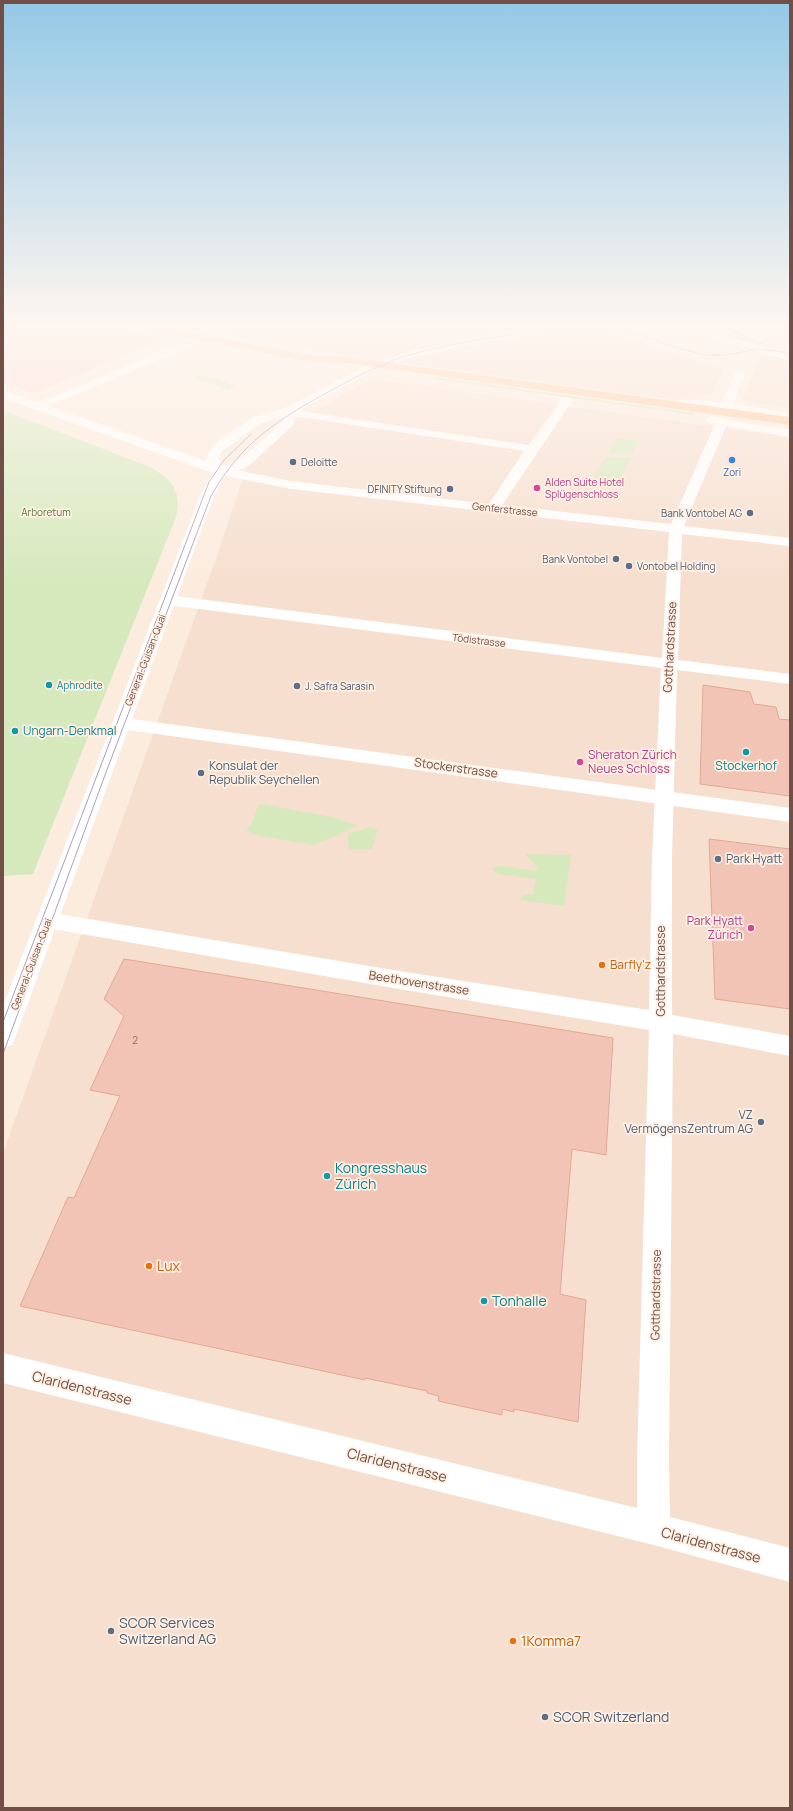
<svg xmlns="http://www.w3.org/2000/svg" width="793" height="1811" font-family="Manrope,sans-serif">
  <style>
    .residential { fill: #f6dfcf }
    .commercial { fill: #fdd7d1 }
    .green { fill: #d6e9bd }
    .building { fill: #f2c4b5; stroke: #e5a795 }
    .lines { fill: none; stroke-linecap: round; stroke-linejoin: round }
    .street { fill: #fff; fill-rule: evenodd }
    .secondary { fill: #fff; fill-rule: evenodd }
    .primary { fill: #fdc594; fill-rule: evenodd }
    .tram { stroke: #ac9ec4; stroke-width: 1 }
    .shop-dot { fill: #3f7fe0; stroke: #fff0e4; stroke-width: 1.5 }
    .service-dot { fill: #5c6f8a; stroke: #fff0e4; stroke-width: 1.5 }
    .hotel-dot { fill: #d1479c; stroke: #fff0e4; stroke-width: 1.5 }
    .culture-dot { fill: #0f9aa8; stroke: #fff0e4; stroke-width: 1.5 }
    .food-dot { fill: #e8710a; stroke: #fff0e4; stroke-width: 1.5 }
    .labels { text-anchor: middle; stroke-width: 3.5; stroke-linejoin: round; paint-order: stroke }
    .far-service-label { font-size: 10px; fill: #4e5e75; stroke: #fff0e4; text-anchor: start }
    .far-shop-label { font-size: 10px; fill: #366cbe; stroke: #fff0e4 }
    .far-hotel-label { font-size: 10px; fill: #b23c85; stroke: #fff0e4; text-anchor: start }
    .far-street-label { font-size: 10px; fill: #724f46; stroke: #fff0e4 }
    .far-park-label { font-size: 10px; fill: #58783e; stroke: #fff0e4 }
    .far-culture-label { font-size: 10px; fill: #0d838f; stroke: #fff0e4; text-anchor: start }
    .number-label { font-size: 10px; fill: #926c62 }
    .street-label { font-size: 12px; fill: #724f46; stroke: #fff0e4 }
    .culture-label { font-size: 12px; fill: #0d838f; stroke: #fff0e4; text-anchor: start }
    .hotel-label { font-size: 12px; fill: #b23c85; stroke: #fff0e4; text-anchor: start }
    .service-label { font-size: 12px; fill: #4e5e75; stroke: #fff0e4; text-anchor: start }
    .food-label { font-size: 12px; fill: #c56008; stroke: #fff0e4; text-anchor: start }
    .near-culture-label { font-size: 14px; fill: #0d838f; stroke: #fff0e4; text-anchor: start }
    .near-food-label { font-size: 14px; fill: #c56008; stroke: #fff0e4; text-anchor: start }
    .near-street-label { font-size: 14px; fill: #724f46; stroke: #fff0e4 }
    .near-service-label { font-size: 14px; fill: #4e5e75; stroke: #fff0e4; text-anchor: start }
  </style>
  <rect width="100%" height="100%" fill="#fcecde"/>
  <!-- residential -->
  <path class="residential" d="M 195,328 L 575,328 L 577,330 L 596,328 L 723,369 L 712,394 L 677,400 L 351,356 Z
    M 759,356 L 774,356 L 790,361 L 790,409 L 743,400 Z
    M 371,379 L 790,437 L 790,1808 L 3,1808 L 3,1153 L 219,550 L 246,468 L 296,421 Z"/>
  <!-- commercial -->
  <path class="commercial" d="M 3,328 L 119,328 L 163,340 L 39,391 L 31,392 L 3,383 Z"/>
  <!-- green -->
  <path class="green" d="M 204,375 L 236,386 L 228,390 L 195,378 Z
    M 437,377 L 695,413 L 694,415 L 434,379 Z
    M 3,410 L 152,468 C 173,481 182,492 176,517 L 33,874 L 3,876 Z
    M 617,438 L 639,441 L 632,453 L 608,453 Z
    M 607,457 L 631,458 L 619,482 L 594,478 L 605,458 Z
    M 261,804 L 332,817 L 358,826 L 314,845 L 256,835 L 246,830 L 253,821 L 258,805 Z
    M 370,827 L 378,829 L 372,849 L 349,849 L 347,834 Z
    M 525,854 L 571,855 L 564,906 L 520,900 L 521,897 L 526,894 L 533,894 L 536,879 L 498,874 L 492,868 L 503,866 L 536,871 L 537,867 Z"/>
  <!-- building -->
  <path class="building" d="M 703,685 L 750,692 L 754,704 L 776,707 L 779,719 L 790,720 L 790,796 L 700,784 Z
    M 709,839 L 790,849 L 790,1009 L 715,999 Z
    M 124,959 L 613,1038 L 606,1155 L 572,1149 L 560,1294 L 586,1300 L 578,1422 L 514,1409 L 514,1412 L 502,1409 L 502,1415 L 438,1401 L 439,1396 L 427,1393 L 427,1391 L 365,1378 L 365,1380 L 20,1306 L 68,1197 L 74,1198 L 120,1096 L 90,1090 L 124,1016 L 104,999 Z"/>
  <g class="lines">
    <!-- street -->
    <path class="street" d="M 203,328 L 214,328 L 189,347 L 66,399 L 33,409 L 27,406 L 29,404 L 58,395 L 181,343 Z
      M 740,370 L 745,373 L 733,404 L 790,413 L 790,419 L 715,409 L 669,408 L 663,405 C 670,397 711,401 722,403 L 735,373 Z
      M 567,397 L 573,400 L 502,505 L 671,524 L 715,424 L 708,422 L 706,420 L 708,418 L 712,416 L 750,424 L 790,429 L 790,437 L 726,426 L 684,526 L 790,538 L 790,546 L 682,534 L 678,660 L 790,674 L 790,684 L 677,670 L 672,858 L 672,1015 L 790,1036 L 790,1056 L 673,1034 L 669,1459 L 670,1517 L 790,1548 L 790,1582 L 654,1545 L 3,1383 L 3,1353 L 637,1508 L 637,1459 L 649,1030 L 399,989 L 47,928 L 39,926 L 36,920 L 39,914 L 47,912 L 399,971 L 649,1010 L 652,858 L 661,668 L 168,605 L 163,603 L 160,600 L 163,597 L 168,595 L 662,658 L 669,532 L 291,489 L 221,475 L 215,471 L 221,467 L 291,481 L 489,504 L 524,451 L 287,415 L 281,412 L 287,409 L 529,445 L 563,398 Z"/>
    <!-- secondary -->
    <path class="secondary" d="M 530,328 L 550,328 L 545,331 L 417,356 L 382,366 L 293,414 L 294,423 L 292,426 L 254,461 L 244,468 L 226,474 L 214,496 L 132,719 L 790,808 L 790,822 L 128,730 L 15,1038 L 12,1045 L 3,1048 L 3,1006 L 200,496 L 213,473 L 3,398 L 3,390 L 206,461 L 209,451 L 215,443 L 253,417 L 283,409 L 374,362 L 415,350 ZM 281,417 L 282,422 C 264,438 247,458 224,466 L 219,460 L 221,452 L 225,449 L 261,423 Z
      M 685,328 L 700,328 L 790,355 L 790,361 L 686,330 Z"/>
    <!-- primary -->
    <path class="primary" d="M 147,328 L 167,328 L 313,356 L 347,357 L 790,417 L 790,425 L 347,363 L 313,362 L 152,331 Z"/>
    <!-- tram -->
    <path class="tram" d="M 610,328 L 630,335
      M 702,328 L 767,345
      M 726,328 L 748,337
      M 624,329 L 674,347 L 705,355 L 726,355 L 759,349 L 790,353
      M 3,1022 L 209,482 L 224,460 L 251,434
      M 3,1054 L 105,775 L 211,496 C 242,441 280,418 334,389 C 356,377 379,365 403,357 C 451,342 502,337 551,328"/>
  </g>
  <!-- sky -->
  <linearGradient id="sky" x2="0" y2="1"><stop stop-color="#93c8e7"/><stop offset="0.56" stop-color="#fef6f0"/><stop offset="1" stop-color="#fef6f0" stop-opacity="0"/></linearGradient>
  <rect width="793" height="581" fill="url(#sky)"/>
  <!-- markers -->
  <circle class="shop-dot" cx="732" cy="460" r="4"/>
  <g class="service-dot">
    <circle cx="293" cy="462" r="4"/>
    <circle cx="450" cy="489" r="4"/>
    <circle cx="750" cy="513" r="4"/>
    <circle cx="616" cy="559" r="4"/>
    <circle cx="629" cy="566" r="4"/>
    <circle cx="297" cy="686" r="4"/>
    <circle cx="201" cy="773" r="4"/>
    <circle cx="718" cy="859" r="4"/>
    <circle cx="761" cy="1122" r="4"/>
    <circle cx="111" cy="1631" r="4"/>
    <circle cx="545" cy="1717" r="4"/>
  </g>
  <g class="hotel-dot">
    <circle cx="537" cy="488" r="4"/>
    <circle cx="580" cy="762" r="4"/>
    <circle cx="751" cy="928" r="4"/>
  </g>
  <g class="culture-dot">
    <circle cx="49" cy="685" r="4"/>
    <circle cx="15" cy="731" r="4"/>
    <circle cx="746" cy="752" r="4"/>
    <circle cx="327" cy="1176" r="4"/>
    <circle cx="484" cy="1301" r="4"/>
  </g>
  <g class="food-dot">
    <circle cx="602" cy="965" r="4"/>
    <circle cx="149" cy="1266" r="4"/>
    <circle cx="513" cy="1641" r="4"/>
  </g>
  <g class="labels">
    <!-- far-service labels -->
    <g class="far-service-label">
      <text x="301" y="466">Deloitte</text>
      <text x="442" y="493" text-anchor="end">DFINITY Stiftung</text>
      <text x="742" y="517" text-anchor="end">Bank Vontobel AG</text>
      <text x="608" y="563" text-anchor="end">Bank Vontobel</text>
      <text x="637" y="570">Vontobel Holding</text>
      <text x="305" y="690">J. Safra Sarasin</text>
    </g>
    <!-- far-shop labels -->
    <g class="far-shop-label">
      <text x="732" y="476">Zori</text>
    </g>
    <!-- far-hotel labels -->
    <g class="far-hotel-label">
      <text x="545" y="486">Alden Suite Hotel<tspan x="545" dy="12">Splügenschloss</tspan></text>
    </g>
    <!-- far-street labels -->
    <g class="far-street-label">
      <text transform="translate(505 509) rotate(6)" y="4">Genferstrasse</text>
      <text transform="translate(479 640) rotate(7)" y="4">Tödistrasse</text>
      <text transform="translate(145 660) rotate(-69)" y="4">General-Guisan-Quai</text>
      <text transform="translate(31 964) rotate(-69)" y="4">General-Guisan-Quai</text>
    </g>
    <!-- far-park labels -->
    <g class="far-park-label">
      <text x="46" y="516">Arboretum</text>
    </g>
    <!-- far-culture labels -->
    <g class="far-culture-label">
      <text x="57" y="689">Aphrodite</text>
    </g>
    <!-- number labels -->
    <g class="number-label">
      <text x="135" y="1044">2</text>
    </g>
    <!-- street labels -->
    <g class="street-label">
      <text transform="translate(670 647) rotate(-87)" y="4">Gotthardstrasse</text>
      <text transform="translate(456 768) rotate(8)" y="4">Stockerstrasse</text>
      <text transform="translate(661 971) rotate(-90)" y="4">Gotthardstrasse</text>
      <text transform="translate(419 983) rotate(9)" y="4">Beethovenstrasse</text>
      <text transform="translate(656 1295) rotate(-89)" y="4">Gotthardstrasse</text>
    </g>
    <!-- culture labels -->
    <g class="culture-label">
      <text x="23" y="735">Ungarn-Denkmal</text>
      <text x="746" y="770" text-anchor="middle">Stockerhof</text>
    </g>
    <!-- hotel labels -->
    <g class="hotel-label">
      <text x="588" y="759">Sheraton Zürich<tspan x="588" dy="14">Neues Schloss</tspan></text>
      <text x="743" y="925" text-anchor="end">Park Hyatt<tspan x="743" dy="14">Zürich</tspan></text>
    </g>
    <!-- service labels -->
    <g class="service-label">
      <text x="209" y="770">Konsulat der<tspan x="209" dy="14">Republik Seychellen</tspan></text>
      <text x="726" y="863">Park Hyatt</text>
      <text x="753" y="1119" text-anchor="end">VZ<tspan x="753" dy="14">VermögensZentrum AG</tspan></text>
    </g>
    <!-- food labels -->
    <g class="food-label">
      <text x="610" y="969">Barfly'z</text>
    </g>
    <!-- near-culture labels -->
    <g class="near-culture-label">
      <text x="335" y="1173">Kongresshaus<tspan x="335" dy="16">Zürich</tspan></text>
      <text x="492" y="1306">Tonhalle</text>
    </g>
    <!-- near-food labels -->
    <g class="near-food-label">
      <text x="157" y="1271">Lux</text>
      <text x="521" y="1646">1Komma7</text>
    </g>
    <!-- near-street labels -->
    <g class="near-street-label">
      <text transform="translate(82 1388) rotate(14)" y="5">Claridenstrasse</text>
      <text transform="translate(397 1465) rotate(14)" y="5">Claridenstrasse</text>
      <text transform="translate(711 1545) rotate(15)" y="5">Claridenstrasse</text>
    </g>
    <!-- near-service labels -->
    <g class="near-service-label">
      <text x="119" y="1628">SCOR Services<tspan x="119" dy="16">Switzerland AG</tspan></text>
      <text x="553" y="1722">SCOR Switzerland</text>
    </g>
  </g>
  <!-- border -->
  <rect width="793" height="1811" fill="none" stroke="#724f46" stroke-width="8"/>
</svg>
